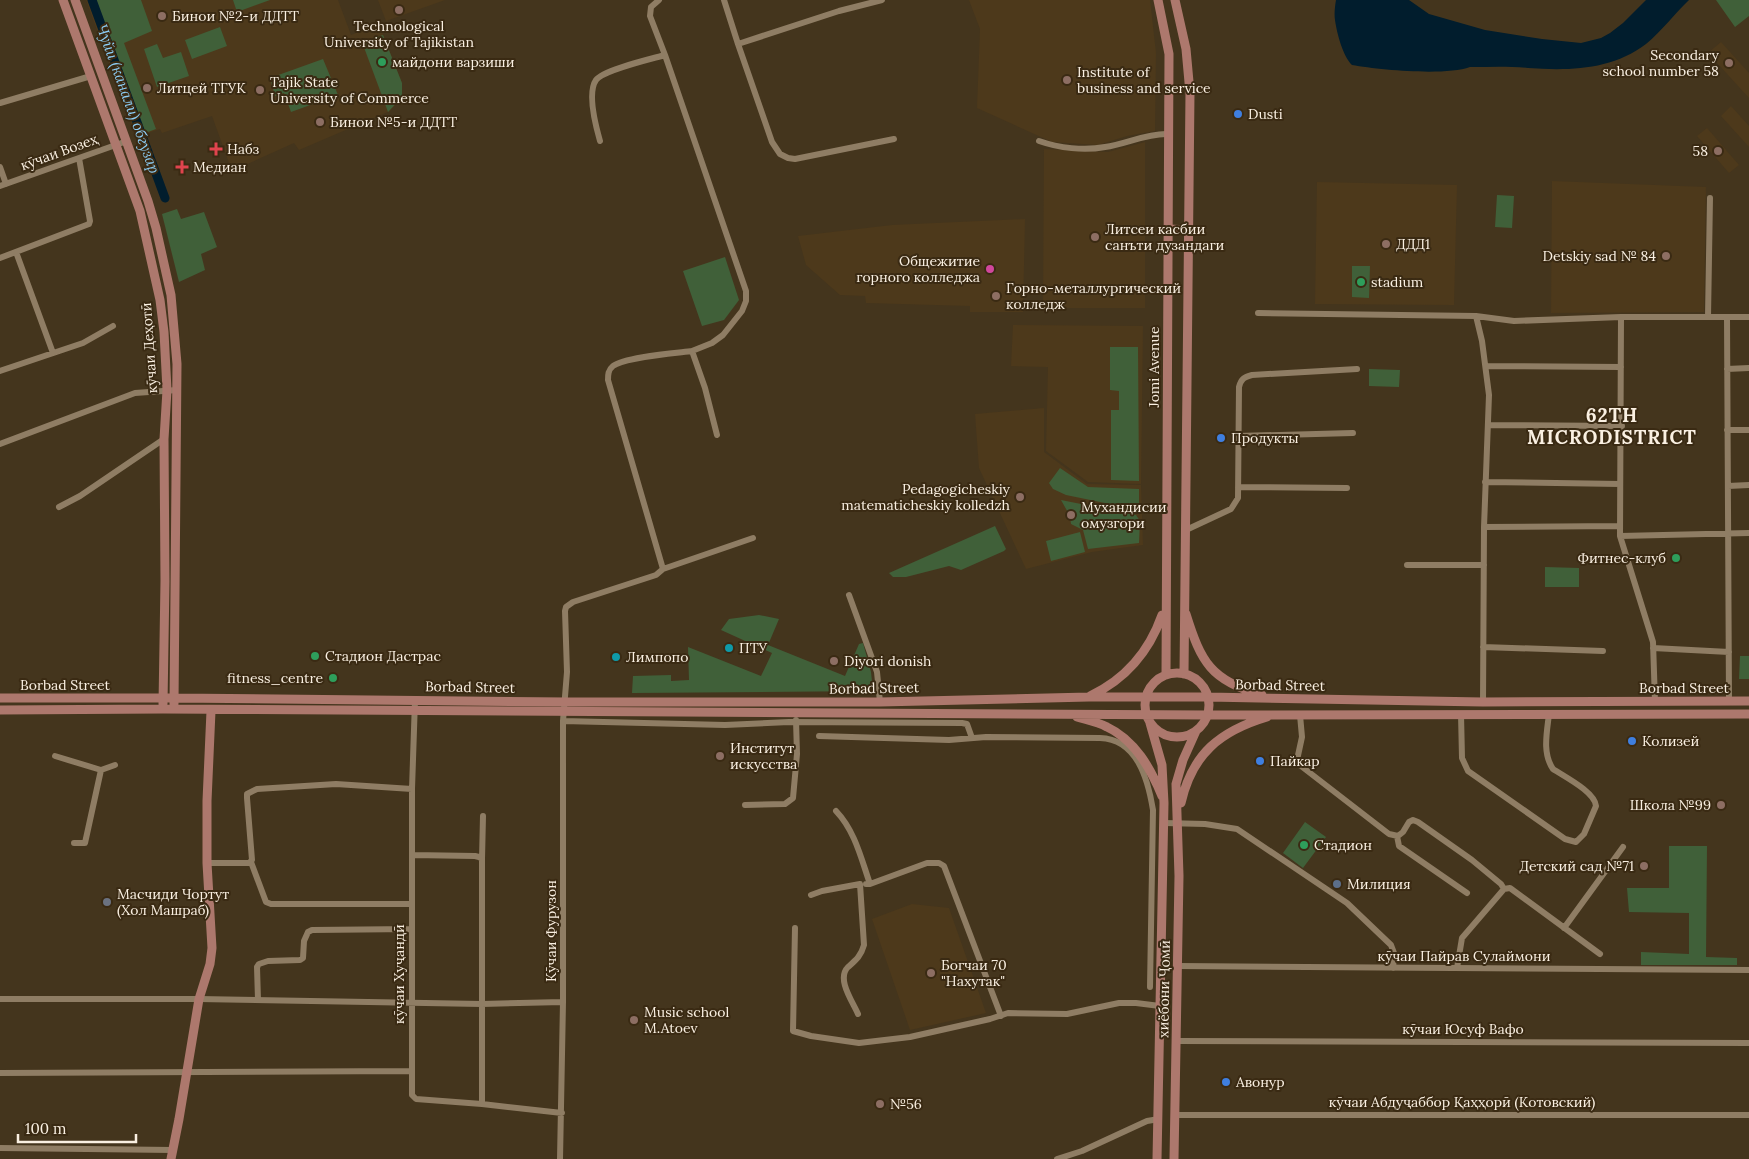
<svg xmlns="http://www.w3.org/2000/svg" width="1749" height="1159" font-family="Lora,serif">
  <style>
    .built { fill: #4d391b }
    .green { fill: #406039 }
    .water { fill: #011d2d }
    .lines { fill: none; stroke-linecap: round; stroke-linejoin: round }
    .canal { stroke: #011d2d; stroke-width: 9 }
    .street { stroke: #8f7d64; stroke-width: 6 }
    .secondary { stroke: #ad786d; stroke-width: 9 }
    .education-dot { fill: #8d6e63; stroke: #3a2a13; stroke-width: 2 }
    .leisure-dot { fill: #2e9e5b; stroke: #3a2a13; stroke-width: 2 }
    .shop-dot { fill: #3f7fe0; stroke: #3a2a13; stroke-width: 2 }
    .health-dot { fill: #e0444e; stroke: #3a2a13; stroke-width: 2 }
    .hotel-dot { fill: #d1479c; stroke: #3a2a13; stroke-width: 2 }
    .culture-dot { fill: #0f9aa8; stroke: #3a2a13; stroke-width: 2 }
    .service-dot { fill: #5c6f8a; stroke: #3a2a13; stroke-width: 2 }
    .worship-dot { fill: #6b7280; stroke: #3a2a13; stroke-width: 2 }
    .labels { text-anchor: middle; stroke-width: 4; stroke-linejoin: round; paint-order: stroke }
    .poi-label { font-size: 14px; fill: #faf0e2; stroke: #3a2a13; text-anchor: start }
    .street-label { font-size: 14px; fill: #faf0e2; stroke: #3a2a13 }
    .water-label { font-size: 15px; font-style: italic; fill: #8ccdf5; stroke: #3a2a13 }
    .district-label { font-size: 19px; font-weight: bold; letter-spacing: 1px; fill: #faf0e2; stroke: #3a2a13 }
  </style>
  <rect width="100%" height="100%" fill="#44351d"/>
  <!-- built -->
  <path class="built" d="M 86,0 L 338,0 L 351,35 L 379,24 L 402,83 L 402,97 L 390,111 L 299,150 L 294,143 L 232,171 L 212,116 L 162,133 L 160,129 L 136,137 Z
    M 378,0 L 445,0 L 386,21 Z
    M 969,0 L 1150,0 L 1156,53 L 1155,131 L 1127,136 L 1098,145 L 1052,142 L 977,108 L 980,29 Z
    M 1721,42 L 1749,73 L 1749,98 L 1708,53 Z
    M 1731,106 L 1749,126 L 1749,147 L 1721,116 Z
    M 1707,128 L 1739,165 L 1729,173 L 1697,136 Z
    M 1145,142 L 1145,308 L 1043,308 L 1044,149 L 1108,152 Z
    M 1552,181 L 1706,187 L 1704,312 L 1551,313 Z
    M 1317,182 L 1457,185 L 1454,305 L 1315,304 Z
    M 1025,219 L 1023,312 L 970,312 L 970,306 L 866,303 L 865,296 L 840,295 L 806,265 L 798,236 L 892,225 Z
    M 1013,325 L 1143,326 L 1141,484 L 1088,482 L 1046,451 L 1048,367 L 1011,366 Z
    M 1044,408 L 1044,452 L 1087,484 L 1141,485 L 1143,545 L 1092,552 L 1026,569 L 979,468 L 975,414 Z
    M 912,904 L 949,908 L 986,1013 L 910,1030 L 872,919 Z"/>
  <!-- green -->
  <path class="green" d="M 90,0 L 141,0 L 152,31 L 124,43 L 156,129 L 137,136 Z
    M 233,0 L 270,0 L 237,12 Z
    M 1716,0 L 1749,0 L 1749,16 L 1735,27 Z
    M 220,27 L 227,46 L 192,59 L 185,40 Z
    M 383,35 L 402,83 L 402,97 L 388,112 L 362,42 Z
    M 157,44 L 163,58 L 181,52 L 189,76 L 157,87 L 144,49 Z
    M 323,59 L 338,95 L 291,112 L 284,93 L 275,96 L 270,78 Z
    M 1497,195 L 1514,196 L 1512,228 L 1495,227 Z
    M 177,209 L 181,219 L 204,212 L 217,247 L 201,254 L 205,270 L 179,282 L 162,214 Z
    M 725,257 L 739,300 L 724,320 L 702,326 L 683,271 Z
    M 1352,266 L 1370,266 L 1369,298 L 1352,297 Z
    M 1110,347 L 1138,347 L 1139,481 L 1111,480 L 1111,410 L 1119,410 L 1119,391 L 1110,390 Z
    M 1369,369 L 1400,370 L 1399,387 L 1369,386 Z
    M 1060,468 L 1088,487 L 1139,489 L 1139,510 L 1066,495 L 1053,489 L 1049,483 Z
    M 1061,500 L 1136,515 L 1140,521 L 1139,543 L 1088,549 L 1083,530 L 1071,524 L 1070,516 Z
    M 995,526 L 1006,549 L 1004,551 L 961,570 L 949,566 L 906,577 L 893,577 L 889,573 Z
    M 1080,532 L 1085,552 L 1051,561 L 1046,541 Z
    M 1545,567 L 1579,568 L 1579,587 L 1545,587 Z
    M 759,615 L 779,619 L 768,645 L 845,676 L 859,644 L 863,643 L 871,672 L 873,691 L 632,693 L 633,676 L 671,675 L 671,681 L 689,680 L 688,647 L 761,676 L 772,653 L 721,630 L 729,619 Z
    M 1740,656 L 1749,656 L 1749,679 L 1739,679 Z
    M 1305,822 L 1326,837 L 1303,868 L 1283,853 Z
    M 1669,846 L 1707,846 L 1706,957 L 1737,958 L 1737,965 L 1641,965 L 1641,952 L 1689,954 L 1689,913 L 1629,912 L 1627,888 L 1669,888 Z"/>
  <!-- water -->
  <path class="water" d="M 1336,0 L 1409,0 L 1429,14 L 1485,30 L 1542,39 L 1581,43 L 1601,38 L 1610,33 L 1623,23 L 1646,0 L 1689,0 C 1674,14 1662,31 1646,44 C 1612,70 1569,71 1528,68 C 1509,66 1489,67 1470,67 C 1445,76 1380,70 1352,65 C 1343,56 1337,34 1335,20 C 1334,14 1335,6 1336,0 Z"/>
  <g class="lines">
    <!-- canal -->
    <path class="canal" d="M 92,0 L 165,198"/>
    <!-- street -->
    <path class="street" d="M 659,0 L 651,7 L 650,16 L 665,55 L 746,291 L 746,301 L 742,311 L 723,335 L 712,343 L 692,351
      M 724,0 L 738,44 L 839,11 L 882,0
      M 738,44 L 772,142 L 780,154 L 788,158 L 795,159 L 894,139
      M 0,103 L 91,76
      M 600,141 C 596,127 587,93 596,80 C 603,70 651,59 665,55
      M 1039,141 C 1059,148 1084,151 1105,147 C 1126,144 1145,134 1166,134
      M 0,167 L 6,184
      M 0,186 L 127,141
      M 16,252 L 53,353
      M 0,258 L 89,224 L 90,221 L 79,158
      M 1258,313 L 1476,316 L 1514,321 L 1621,317 L 1749,317
      M 1476,316 L 1482,341 L 1489,395 L 1484,527 L 1483,702
      M 1621,317 L 1620,536 L 1653,642 L 1655,702
      M 1708,317 L 1710,198
      M 1727,317 L 1729,701
      M 1486,366 L 1621,367
      M 1727,369 L 1749,368
      M 0,371 L 83,343 L 113,326
      M 1489,425 L 1622,426
      M 1727,430 L 1749,430
      M 1238,436 L 1353,433
      M 0,444 L 135,393 L 177,390
      M 1485,482 L 1620,484
      M 1728,486 L 1749,485
      M 1238,487 L 1347,488
      M 59,507 L 80,496 L 164,439
      M 1484,527 L 1620,526
      M 1186,530 L 1231,509 L 1238,498 L 1239,387 C 1241,379 1244,377 1252,375 L 1357,369
      M 1620,536 L 1749,533
      M 1407,565 L 1484,565
      M 663,569 L 753,538
      M 849,595 L 877,672 L 880,702
      M 1483,647 L 1603,651
      M 1653,648 L 1729,652
      M 415,700 L 412,789 L 412,1095 L 416,1099 L 482,1104 L 562,1113
      M 1461,714 L 1462,758 L 1468,771 L 1565,839 L 1576,842 L 1584,834 L 1596,806 C 1595,792 1565,777 1553,769 C 1542,753 1547,732 1549,714
      M 1300,715 L 1302,737 L 1297,760 L 1301,766 L 1389,834 L 1398,836 L 1403,832 L 1409,822 L 1413,820 L 1418,822 L 1472,860 L 1501,884 L 1504,889
      M 563,721 L 725,725 L 789,722 L 962,723 L 967,724 L 972,738
      M 819,736 L 949,740 L 986,737 L 1100,738 C 1137,739 1148,779 1153,810 L 1150,987
      M 55,756 L 101,770
      M 745,805 L 785,804 L 793,798 L 797,754 L 796,720
      M 836,811 C 855,831 861,858 870,884 L 866,884
      M 1164,823 L 1205,824 L 1237,829 L 1347,903 L 1391,945 L 1394,953 L 1393,968
      M 1397,836 L 1399,846 L 1467,893
      M 74,843 L 85,843 L 101,770 L 115,765
      M 412,855 L 475,856 L 479,857 L 482,859 L 482,1104
      M 482,859 L 483,816
      M 251,862 L 266,902 L 271,904 L 412,904
      M 207,863 L 249,863 L 252,860 L 247,798 L 247,794 L 257,789 L 336,784 L 412,789
      M 870,884 L 927,863 L 939,863 L 944,866 L 1001,1016
      M 811,895 L 822,891 L 860,884 L 864,945 C 861,956 856,960 848,967 C 836,979 853,1002 858,1014
      M 795,928 L 793,1031 L 811,1036 L 859,1043 L 910,1037 L 990,1019 L 1008,1013 L 1067,1014 L 1119,1003 L 1136,1003 L 1160,1006
      M 1564,928 L 1623,847
      M 1178,966 L 1749,970
      M 1457,968 L 1462,938 L 1504,889 L 1510,888 L 1600,954
      M 0,999 L 199,999 L 482,1004 L 563,1002
      M 258,1000 L 257,967 L 259,964 L 268,961 L 300,960 L 303,958 L 304,941 L 308,932 L 312,930 L 412,929
      M 1177,1041 L 1749,1043
      M 0,1073 L 412,1071
      M 1176,1115 L 1749,1115
      M 0,1148 L 173,1150
      M 560,1159 L 563,1002 L 563,721 L 567,672 L 565,611 L 566,607 L 573,602 L 656,575 L 663,569 L 608,380 C 608,375 608,370 613,366 C 624,357 676,353 692,351 L 705,388 L 717,435
      M 1057,1159 L 1082,1151 L 1147,1121 L 1159,1119"/>
    <!-- secondary -->
    <path class="secondary" d="M 63,0 L 140,211 L 160,300 L 164,332 L 167,390 L 164,439 L 165,581 L 163,704
      M 75,0 L 148,201 L 156,228 L 171,295 L 177,364 L 174,704
      M 1158,0 L 1169,54 L 1166,675
      M 1175,0 L 1186,49 L 1190,93 L 1184,674
      M 1169,229 L 1189,230
      M 1186,614 C 1201,662 1211,681 1262,695
      M1145 705a32 32 0 1 1 64 0a32 32 0 1 1-64 0Z
      M 1090,696 C 1126,679 1149,652 1162,615
      M 0,698 L 175,698 L 568,702 L 880,702 L 1089,697 L 1208,697 L 1483,702 L 1749,701
      M 0,710 L 163,709 L 1207,715 L 1749,714
      M 1077,717 C 1087,720 1098,722 1107,727 C 1135,740 1151,769 1162,796
      M 1150,723 L 1162,765 L 1164,803 L 1157,1159
      M 1181,803 C 1192,754 1220,731 1267,717
      M 171,1159 L 179,1119 L 199,999 L 210,964 L 212,948 L 207,863 L 207,801 L 211,711
      M 1174,1159 L 1179,876 L 1176,784 L 1183,760 L 1196,731"/>
  </g>
  <!-- markers -->
  <g class="education-dot">
    <circle cx="399" cy="10" r="5"/>
    <circle cx="162" cy="16" r="5"/>
    <circle cx="1729" cy="63" r="5"/>
    <circle cx="1067" cy="80" r="5"/>
    <circle cx="147" cy="88" r="5"/>
    <circle cx="260" cy="90" r="5"/>
    <circle cx="320" cy="122" r="5"/>
    <circle cx="1718" cy="151" r="5"/>
    <circle cx="1095" cy="237" r="5"/>
    <circle cx="1386" cy="244" r="5"/>
    <circle cx="1666" cy="256" r="5"/>
    <circle cx="996" cy="296" r="5"/>
    <circle cx="1020" cy="497" r="5"/>
    <circle cx="1071" cy="515" r="5"/>
    <circle cx="834" cy="661" r="5"/>
    <circle cx="720" cy="756" r="5"/>
    <circle cx="1721" cy="805" r="5"/>
    <circle cx="1644" cy="866" r="5"/>
    <circle cx="931" cy="973" r="5"/>
    <circle cx="634" cy="1020" r="5"/>
    <circle cx="880" cy="1104" r="5"/>
  </g>
  <g class="leisure-dot">
    <circle cx="382" cy="62" r="5"/>
    <circle cx="1361" cy="282" r="5"/>
    <circle cx="1676" cy="558" r="5"/>
    <circle cx="315" cy="656" r="5"/>
    <circle cx="333" cy="678" r="5"/>
    <circle cx="1304" cy="845" r="5"/>
  </g>
  <g class="shop-dot">
    <circle cx="1238" cy="114" r="5"/>
    <circle cx="1221" cy="438" r="5"/>
    <circle cx="1632" cy="741" r="5"/>
    <circle cx="1260" cy="761" r="5"/>
    <circle cx="1226" cy="1082" r="5"/>
  </g>
  <g class="health-dot">
    <path d="M213.5 141.5h5v5h5v5h-5v5h-5v-5h-5v-5h5z"/>
    <path d="M179.5 159.5h5v5h5v5h-5v5h-5v-5h-5v-5h5z"/>
  </g>
  <circle class="hotel-dot" cx="990" cy="269" r="5"/>
  <g class="culture-dot">
    <circle cx="729" cy="648" r="5"/>
    <circle cx="616" cy="657" r="5"/>
  </g>
  <circle class="service-dot" cx="1337" cy="884" r="5"/>
  <circle class="worship-dot" cx="107" cy="902" r="5"/>
  <g class="labels">
    <!-- poi labels -->
    <g class="poi-label">
      <text x="172" y="21">Бинои №2-и ДДТТ</text>
      <text x="399" y="31" text-anchor="middle">Technological<tspan x="399" dy="16">University of Tajikistan</tspan></text>
      <text x="1719" y="60" text-anchor="end">Secondary<tspan x="1719" dy="16">school number 58</tspan></text>
      <text x="392" y="67">майдони варзиши</text>
      <text x="1077" y="77">Institute of<tspan x="1077" dy="16">business and service</tspan></text>
      <text x="270" y="87">Tajik State<tspan x="270" dy="16">University of Commerce</tspan></text>
      <text x="157" y="93">Литцей ТГУК</text>
      <text x="1248" y="119">Dusti</text>
      <text x="330" y="127">Бинои №5-и ДДТТ</text>
      <text x="227" y="154">Набз</text>
      <text x="1708" y="156" text-anchor="end">58</text>
      <text x="193" y="172">Медиан</text>
      <text x="1105" y="234">Литсеи касбии<tspan x="1105" dy="16">санъти дузандаги</tspan></text>
      <text x="1396" y="249">ДДД1</text>
      <text x="1656" y="261" text-anchor="end">Detskiy sad № 84</text>
      <text x="980" y="266" text-anchor="end">Общежитие<tspan x="980" dy="16">горного колледжа</tspan></text>
      <text x="1371" y="287">stadium</text>
      <text x="1006" y="293">Горно-металлургический<tspan x="1006" dy="16">колледж</tspan></text>
      <text x="1231" y="443">Продукты</text>
      <text x="1010" y="494" text-anchor="end">Pedagogicheskiy<tspan x="1010" dy="16">matematicheskiy kolledzh</tspan></text>
      <text x="1081" y="512">Мухандисии<tspan x="1081" dy="16">омузгори</tspan></text>
      <text x="1666" y="563" text-anchor="end">Фитнес-клуб</text>
      <text x="739" y="653">ПТУ</text>
      <text x="325" y="661">Стадион Дастрас</text>
      <text x="626" y="662">Лимпопо</text>
      <text x="844" y="666">Diyori donish</text>
      <text x="323" y="683" text-anchor="end">fitness_centre</text>
      <text x="1642" y="746">Колизей</text>
      <text x="730" y="753">Институт<tspan x="730" dy="16">искусства</tspan></text>
      <text x="1270" y="766">Пайкар</text>
      <text x="1711" y="810" text-anchor="end">Школа №99</text>
      <text x="1314" y="850">Стадион</text>
      <text x="1634" y="871" text-anchor="end">Детский сад №71</text>
      <text x="1347" y="889">Милиция</text>
      <text x="117" y="899">Масчиди Чортут<tspan x="117" dy="16">(Хол Машраб)</tspan></text>
      <text x="941" y="970">Богчаи 70<tspan x="941" dy="16">"Нахутак"</tspan></text>
      <text x="644" y="1017">Music school<tspan x="644" dy="16">M.Atoev</tspan></text>
      <text x="1236" y="1087">Авонур</text>
      <text x="890" y="1109">№56</text>
    </g>
    <!-- street labels -->
    <g class="street-label">
      <text transform="translate(59 152) rotate(-20)" y="5">кӯчаи Возеҳ</text>
      <text transform="translate(149 348) rotate(-94)" y="5">кӯчаи Деҳотӣ</text>
      <text transform="translate(1154 367) rotate(-90)" y="5">Jomi Avenue</text>
      <text x="65" y="690">Borbad Street</text>
      <text transform="translate(1280 685) rotate(1)" y="5">Borbad Street</text>
      <text transform="translate(470 687) rotate(1)" y="5">Borbad Street</text>
      <text transform="translate(874 688) rotate(-1)" y="5">Borbad Street</text>
      <text x="1684" y="693">Borbad Street</text>
      <text transform="translate(551 931) rotate(-90)" y="5">Кӯчаи Фурузон</text>
      <text x="1464" y="961">кӯчаи Пайрав Сулаймони</text>
      <text transform="translate(399 974) rotate(-90)" y="5">кӯчаи Хуҷандӣ</text>
      <text transform="translate(1164 989) rotate(-89)" y="5">хиёбони Ҷомӣ</text>
      <text x="1463" y="1034">кӯчаи Юсуф Вафо</text>
      <text x="1462" y="1107">кӯчаи Абдуҷаббор Қаҳҳорӣ (Котовский)</text>
    </g>
    <!-- water labels -->
    <g class="water-label">
      <text transform="translate(128 99) rotate(70)" y="5">Чуйи (канали) обгузар</text>
    </g>
    <!-- district labels -->
    <g class="district-label">
      <text x="1612" y="422">62TH<tspan x="1612" dy="22">MICRODISTRICT</tspan></text>
    </g>
  </g>
  <!-- scale -->
  <path d="M18 1134v8h118v-8" fill="none" stroke="#faf0e2" stroke-width="2.5"/>
  <text x="25" y="1134" font-size="15" fill="#faf0e2" stroke="#3a2a13" stroke-width="4" paint-order="stroke">100 m</text>
</svg>
